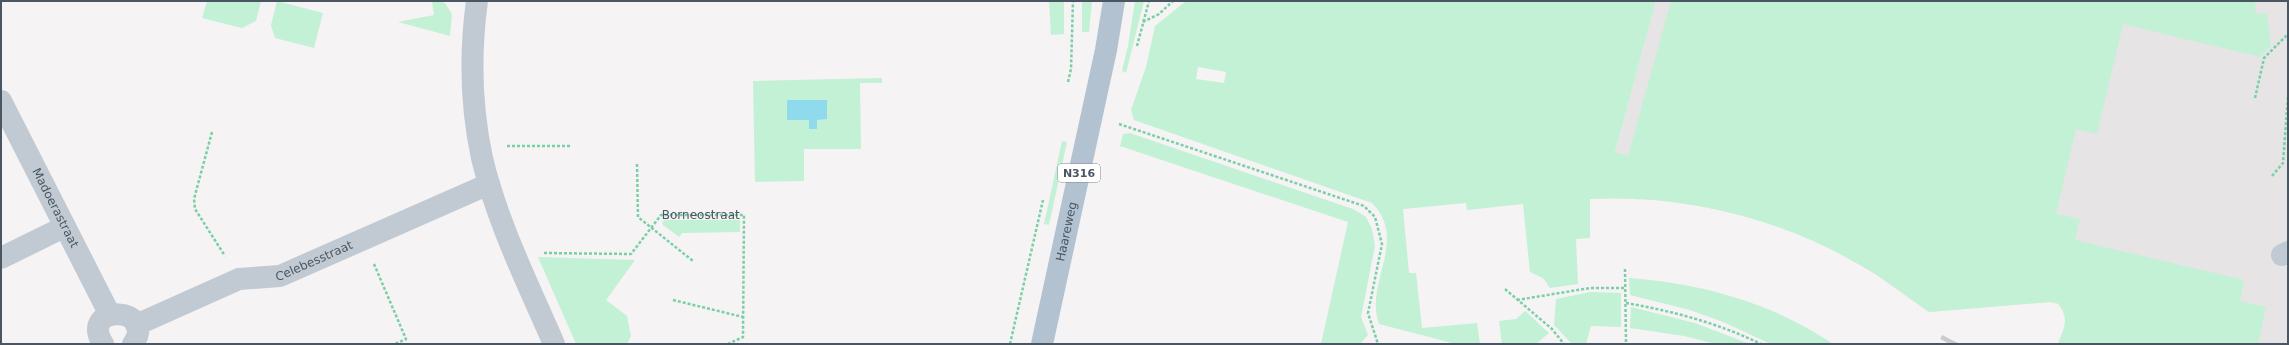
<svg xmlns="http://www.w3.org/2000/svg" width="2289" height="345" font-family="'DejaVu Sans',sans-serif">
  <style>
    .education { fill: #e6e4e5 }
    .green { fill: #c3f1d5; fill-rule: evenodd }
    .water { fill: #90daee }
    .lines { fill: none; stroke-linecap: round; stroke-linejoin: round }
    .pedestrian-tunnel { stroke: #caccce; stroke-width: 22; stroke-dasharray: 22 11; stroke-linecap: butt }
    .path { stroke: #7ad0a6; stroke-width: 2.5; stroke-dasharray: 3 2; stroke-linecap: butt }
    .minor { stroke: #c1cad2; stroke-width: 22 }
    .primary { stroke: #b3c2d1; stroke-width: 22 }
    .labels { text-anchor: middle; stroke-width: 3; stroke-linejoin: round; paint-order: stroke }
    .shield { fill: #fff; stroke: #808990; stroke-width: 1 }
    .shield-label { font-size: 11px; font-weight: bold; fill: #4a5661 }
    .street-label { font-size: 12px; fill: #4a5661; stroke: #fff }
  </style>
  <rect width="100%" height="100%" fill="#f5f3f3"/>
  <!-- education -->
  <path class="education" d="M 1656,1 L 2288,1 L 2288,344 L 2132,344 L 2065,324 L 2066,314 L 2058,304 L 2050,302 L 1929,312 L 1872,272 L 1822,244 L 1766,221 L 1709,208 L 1615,152 Z"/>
  <!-- green -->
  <path class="green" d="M 207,1 L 261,1 L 256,21 L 242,28 L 202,18 Z
    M 277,1 L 323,13 L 314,48 L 275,38 L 271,25 Z
    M 439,1 L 445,3 L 452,14 L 450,36 L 398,22 L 434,15 L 432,2 Z
    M 1049,1 L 1064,1 L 1064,34 L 1051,35 Z
    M 1082,1 L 1092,1 L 1089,32 L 1082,32 Z
    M 1135,1 L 1144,1 L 1126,73 L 1122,71 L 1128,46 Z
    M 1186,1 L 1656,1 L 1615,152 L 1628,156 L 1671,1 L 2255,1 L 2256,14 L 2267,13 L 2271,46 L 2260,57 L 2123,24 L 2097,134 L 2076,129 L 2056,214 L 2080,219 L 2075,240 L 2244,280 L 2240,301 L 2266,307 L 2258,344 L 2058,344 C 2064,327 2070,320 2058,303 L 2050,302 L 1929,312 C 1910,299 1892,284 1872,272 C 1788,220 1688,194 1590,199 L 1590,238 L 1576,239 L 1578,284 L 1550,288 L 1543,278 L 1530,272 L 1523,204 L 1467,210 L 1466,203 L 1403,209 L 1409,273 L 1416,273 L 1422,328 L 1477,323 L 1480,344 L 1456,344 L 1379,324 C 1364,282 1409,241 1372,203 L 1134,120 L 1131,110 L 1146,67 L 1155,26 ZM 1198,67 L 1226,72 L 1224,83 L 1196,79 Z
    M 882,78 L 882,83 L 860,83 L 861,149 L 804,149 L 804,181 L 755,182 L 753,81 Z
    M 1130,133 L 1353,209 L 1366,217 L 1372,229 L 1375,246 L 1361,317 L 1368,335 L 1360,344 L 1321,344 L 1348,222 L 1120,146 L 1123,134 Z
    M 1062,141 L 1067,142 L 1049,225 L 1044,224 Z
    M 664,220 L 740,220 L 740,232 L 682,233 L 679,237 L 662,224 Z
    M 538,257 L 635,260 L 606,300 L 627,316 L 631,336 L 627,344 L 576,344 Z
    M 1629,278 C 1701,283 1773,303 1833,344 L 1771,344 L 1723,322 L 1690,310 L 1630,295 Z
    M 1590,292 L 1621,293 L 1621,327 L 1591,326 L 1586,344 L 1572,344 L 1554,325 L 1556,299 Z
    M 1631,307 L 1695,323 L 1750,344 L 1716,344 L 1684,336 L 1630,328 Z
    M 1525,311 L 1549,333 L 1536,344 L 1502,344 L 1499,321 L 1516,319 Z"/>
  <!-- water -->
  <path class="water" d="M 787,100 L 827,100 L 827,119 L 817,120 L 817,129 L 809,129 L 809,120 L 787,120 Z"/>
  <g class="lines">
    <!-- pedestrian-tunnel -->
    <path class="pedestrian-tunnel" d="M 1950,344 L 1952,340"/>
    <!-- path -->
    <g class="path">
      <path d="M 1143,22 L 1159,14 L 1173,1"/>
      <path d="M 1137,46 L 1149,1"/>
      <path d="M 1068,82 L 1071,69 L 1073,1"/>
      <path d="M 2255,98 L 2264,58 L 2288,34"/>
      <path d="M 1119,124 L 1364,206 L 1375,217 L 1382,244 L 1368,313 L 1378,344"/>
      <path d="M 212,132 L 194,199 L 195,209 L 225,256"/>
      <path d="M 507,146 L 572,146"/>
      <path d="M 637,164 L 638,217 L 693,261"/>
      <path d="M 2272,176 L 2283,163 L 2288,97"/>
      <path id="s1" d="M 544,253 L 631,254 L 661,215 L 744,215 L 743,337 L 728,344"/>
      <path d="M 374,264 L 406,339 L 395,344"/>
      <path d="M 1625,269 L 1626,344"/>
      <path d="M 1505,289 L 1552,329 L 1564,344"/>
      <path d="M 673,300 L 743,317"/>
      <path d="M 1517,300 L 1590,288 L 1625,288"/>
      <path d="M 1626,303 C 1672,311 1718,323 1761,344"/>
      <path d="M 1010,344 L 1043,200"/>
    </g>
    <!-- minor -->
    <g class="minor">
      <path d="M 477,1 C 470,52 471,107 482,158 C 497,222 528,284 554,344"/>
      <path id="s2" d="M 1,101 L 110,315"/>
      <path d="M 2282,255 L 2288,252"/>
      <path d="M 1,258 L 64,227"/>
      <path id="s3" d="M 136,325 L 239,279 L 280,276 L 489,184"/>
      <path d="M 103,344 C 78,302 159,307 133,344"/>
    </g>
    <!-- primary -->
    <path class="primary" id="s4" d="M 1042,344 L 1106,50 L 1114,1"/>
  </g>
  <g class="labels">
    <!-- shield labels -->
    <rect class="shield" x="1058" y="164" width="42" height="18" rx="3"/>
    <g class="shield-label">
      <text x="1079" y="177">N316</text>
    </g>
    <!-- street labels -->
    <g class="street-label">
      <text dy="4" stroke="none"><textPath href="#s2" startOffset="120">Madoerastraat</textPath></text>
      <text dy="4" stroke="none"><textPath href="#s1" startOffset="176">Borneostraat</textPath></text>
      <text dy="4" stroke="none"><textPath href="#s4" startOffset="115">Haareweg</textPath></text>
      <text dy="4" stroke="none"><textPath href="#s3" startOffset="191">Celebesstraat</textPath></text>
    </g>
  </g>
  <!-- border -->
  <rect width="2289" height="345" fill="none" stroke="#4a5661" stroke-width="4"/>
</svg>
